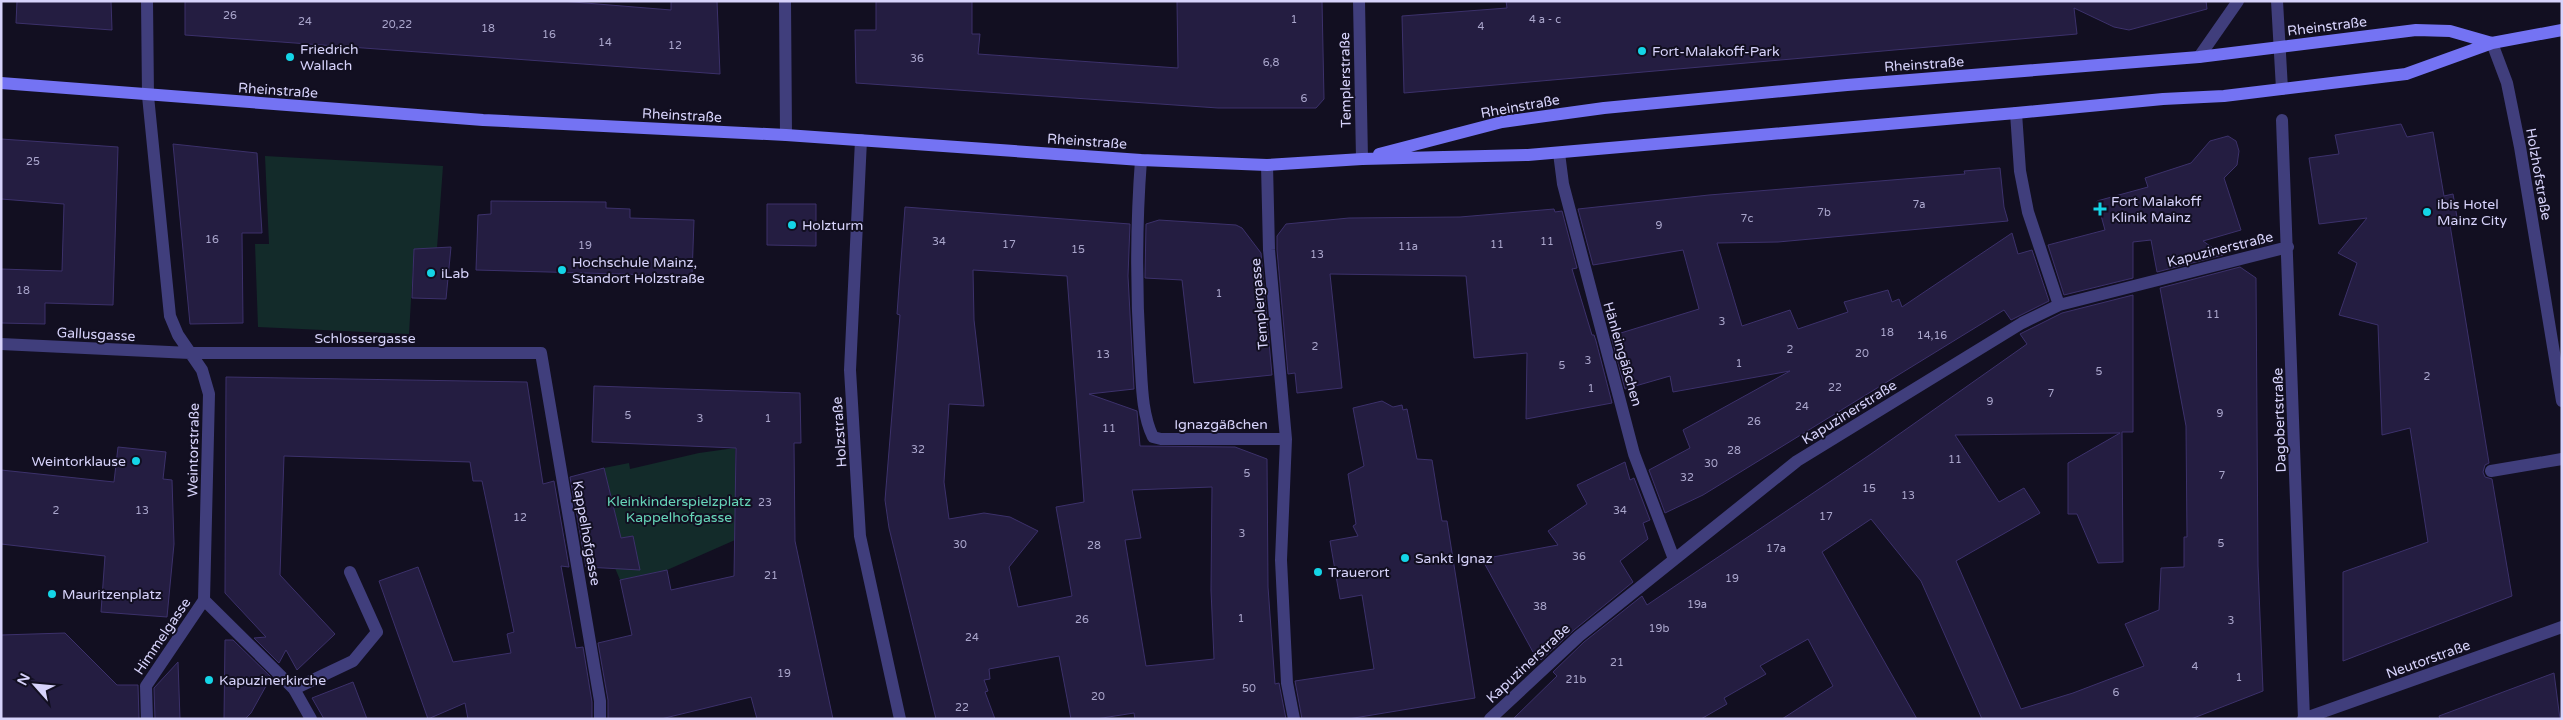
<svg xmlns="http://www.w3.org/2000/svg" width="2563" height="720" font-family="'Varela Round',sans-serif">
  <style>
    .green { fill: #132b2a }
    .building { fill: #241d41; stroke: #3c316b; fill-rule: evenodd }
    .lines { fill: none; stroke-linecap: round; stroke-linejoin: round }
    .service { stroke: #403e7c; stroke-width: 12 }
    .minor { stroke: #403e7c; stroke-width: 12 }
    .tertiary { stroke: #403e7c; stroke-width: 12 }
    .secondary { stroke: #7473f3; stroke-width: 12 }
    .poi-dot { fill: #14d5e7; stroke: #120f21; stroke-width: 2 }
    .labels { text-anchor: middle; stroke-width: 4; stroke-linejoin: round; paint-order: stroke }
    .number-label { font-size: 11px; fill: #aaa6cc }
    .street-label { font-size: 14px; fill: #d7d3fb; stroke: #120f21 }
    .poi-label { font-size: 14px; fill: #d7d3fb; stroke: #120f21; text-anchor: start }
    .park-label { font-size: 14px; fill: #66d5b8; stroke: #120f21 }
  </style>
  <rect width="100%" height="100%" fill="#120f21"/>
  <!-- green -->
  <path class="green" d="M 265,156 L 443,166 L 437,248 L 414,249 L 409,334 L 258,327 L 255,244 L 269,244 Z
    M 735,448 L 735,540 L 667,570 L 620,580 L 615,568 L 637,557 L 633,536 L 621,538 L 604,468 L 629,463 L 630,469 L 699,453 Z"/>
  <!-- building -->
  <path class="building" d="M 17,1 L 111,1 L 112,30 L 16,23 Z
    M 185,1 L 561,1 L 671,10 L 671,1 L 717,1 L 720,74 L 185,35 Z
    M 876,1 L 972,1 L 972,34 L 980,34 L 978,54 L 1178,68 L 1177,1 L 1322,1 L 1324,99 L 1316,108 L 1218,108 L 856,83 L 855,30 L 876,30 Z
    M 1506,1 L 2206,1 L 2207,9 L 2129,30 L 2114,27 L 2074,8 L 2077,34 L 1404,93 L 1402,16 L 1507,8 Z
    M 2401,124 L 2407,137 L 2433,132 L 2444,196 L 2453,194 L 2458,223 L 2450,225 L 2489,463 L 2485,465 L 2483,472 L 2485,477 L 2492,479 L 2512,596 L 2343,661 L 2343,572 L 2428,542 L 2410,428 L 2382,435 L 2378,325 L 2339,315 L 2357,263 L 2338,253 L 2367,218 L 2319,224 L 2309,158 L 2339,154 L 2335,135 Z
    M 2228,136 L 2236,141 L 2239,151 L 2237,165 L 2224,178 L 2241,230 L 2203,241 L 2223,255 L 2157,272 L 2151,240 L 2133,242 L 2133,278 L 2064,295 L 2048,245 L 2105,230 L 2097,201 L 2148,187 L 2145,178 L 2191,163 L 2210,141 Z
    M 1,139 L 118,147 L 113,305 L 45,303 L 45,324 L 1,323 L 1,269 L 62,271 L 64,204 L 1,199 Z
    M 173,144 L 257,153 L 262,233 L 242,233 L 243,323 L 190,324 Z
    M 2000,168 L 2004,207 L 2008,221 L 1778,242 L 1717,243 L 1742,326 L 1790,310 L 1798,329 L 1848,312 L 1844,302 L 1888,290 L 1892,302 L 1899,299 L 1902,307 L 2012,233 L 2018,254 L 2032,250 L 2049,301 L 2011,320 L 2004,310 L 1703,495 L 1665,513 L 1649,470 L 1690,448 L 1683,430 L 1790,371 L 1673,392 L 1670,376 L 1625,389 L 1611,336 L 1699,309 L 1683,250 L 1593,265 L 1578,209 L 1709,195 L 1965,174 L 1964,171 Z
    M 491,201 L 606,202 L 606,208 L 630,209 L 630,218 L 694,220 L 692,276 L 476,270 L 478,215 L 491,214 Z
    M 767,204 L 816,204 L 816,246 L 767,245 Z
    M 905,207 L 1130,224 L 1128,276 L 1134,389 L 1089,394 L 1137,411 L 1140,446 L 1235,447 L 1267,459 L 1268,587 L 1275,684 L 1279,683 L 1286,719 L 1135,719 L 1134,713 L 1096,719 L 1071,719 L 1059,656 L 989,669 L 990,679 L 984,680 L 988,691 L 985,692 L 995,719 L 936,719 L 889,528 L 885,500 L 900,315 L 897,314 ZM 973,270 L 1067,276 L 1084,502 L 1056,507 L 1072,596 L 1018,607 L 1009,567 L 1038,531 L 1010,517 L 984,513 L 949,519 L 944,482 L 949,404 L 984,406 L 974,320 ZM 1212,487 L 1211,590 L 1214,659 L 1146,666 L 1125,540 L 1141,538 L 1132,490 Z
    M 1554,209 L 1555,212 L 1562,211 L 1577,268 L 1572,269 L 1592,335 L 1594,335 L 1596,341 L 1612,403 L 1526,419 L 1527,353 L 1474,358 L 1466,276 L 1330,274 L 1342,388 L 1297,393 L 1295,373 L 1288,374 L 1277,250 L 1277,236 L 1286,224 L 1349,218 L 1460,217 Z
    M 1159,220 L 1236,225 L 1242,228 L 1261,253 L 1272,375 L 1194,383 L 1182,280 L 1145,278 L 1146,224 Z
    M 451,247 L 446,299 L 412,298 L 414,249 Z
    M 2240,267 L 2256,278 L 2258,566 L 2263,691 L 2191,719 L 1982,719 L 1921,581 L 1871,519 L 1822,552 L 1917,719 L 1782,719 L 1833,686 L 1808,639 L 1760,666 L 1766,674 L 1724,698 L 1727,704 L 1701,719 L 1513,719 L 1557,676 L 1553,672 L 1584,642 L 1642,596 L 1647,605 L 1871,454 L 2027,344 L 2020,334 L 2062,313 L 2133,295 L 2133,432 L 2122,432 L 2123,562 L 2098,563 L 2077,514 L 2068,514 L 2068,463 L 2120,433 L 1955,435 L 1999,502 L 2024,488 L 2040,513 L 1956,561 L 2021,709 L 2073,693 L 2144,666 L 2125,624 L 2159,610 L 2161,568 L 2184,567 L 2184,537 L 2187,537 L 2186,426 L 2160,288 Z
    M 226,377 L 527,382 L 543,484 L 554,481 L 569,567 L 561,566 L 576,648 L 583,647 L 592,702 L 592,719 L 468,719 L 465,703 L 428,719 L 379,581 L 418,567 L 453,662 L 511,653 L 507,634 L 514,632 L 482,481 L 473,481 L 470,462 L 284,456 L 280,575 L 335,634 L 297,670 L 286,650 L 279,663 L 254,638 L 266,637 L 225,593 Z
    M 594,386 L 800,393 L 801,443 L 794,443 L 795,541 L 833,719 L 757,719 L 751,697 L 661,719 L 608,719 L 608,700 L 598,643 L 632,635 L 620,580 L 667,570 L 671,590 L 734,576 L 736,448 L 592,442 Z
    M 1382,401 L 1393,407 L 1402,405 L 1403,410 L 1407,409 L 1417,459 L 1432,460 L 1442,521 L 1447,521 L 1475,698 L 1348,719 L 1302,719 L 1295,681 L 1374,669 L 1362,595 L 1340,599 L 1330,541 L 1358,536 L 1353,526 L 1356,524 L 1348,474 L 1364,466 L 1353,408 Z
    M 118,447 L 166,452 L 163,479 L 172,480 L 174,544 L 167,617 L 101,612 L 105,556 L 1,544 L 1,470 L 114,482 Z
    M 1625,462 L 1630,480 L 1634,478 L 1650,520 L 1643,523 L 1648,539 L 1620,561 L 1633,582 L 1574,630 L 1541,660 L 1533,652 L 1482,559 L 1558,545 L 1548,531 L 1587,504 L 1577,485 Z
    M 604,468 L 621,538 L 633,536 L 640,570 L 586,567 L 570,477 Z
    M 65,633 L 117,685 L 138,685 L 139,719 L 1,719 L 1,635 Z
    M 225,640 L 233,640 L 271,677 L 251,713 L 245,719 L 224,719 Z
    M 178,662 L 180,719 L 155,719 L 154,688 Z
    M 2554,673 L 2560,719 L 2440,719 L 2439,716 Z
    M 353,682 L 367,719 L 324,719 L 312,698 Z"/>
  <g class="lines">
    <!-- service -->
    <path class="service" d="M 2491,471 L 2562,459
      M 294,689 L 353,661 L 377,632 L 350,572"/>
    <!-- minor -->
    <path class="minor" d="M 147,1 L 148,96 L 170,316 L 178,335 L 202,370 L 209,394 L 204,600 L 294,689 L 311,719
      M 785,1 L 786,135
      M 1359,1 L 1362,159
      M 2277,1 L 2282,89
      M 2199,57 L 2238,1
      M 2016,113 L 2020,171 L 2028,212 L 2059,305
      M 2282,120 L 2304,719
      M 861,140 L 850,370 L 860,536 L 900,719
      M 1559,153 L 1563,184 L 1634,454 L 1674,559
      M 1141,160 C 1136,226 1136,289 1140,354 C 1142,381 1141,412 1153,437 L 1161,439 L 1286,439
      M 1267,165 L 1269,250 L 1286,439 L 1281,560 L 1287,683 L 1294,719
      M 1,344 L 190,353 L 541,353 L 600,701 L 600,719
      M 147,719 L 146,686 L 204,600
      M 1490,719 L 1579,636 L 1797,461 L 2022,323 L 2059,305 L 2288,247
      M 2303,719 L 2562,627"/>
    <!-- tertiary -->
    <path class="tertiary" d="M 2492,43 L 2507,83 L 2520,147 L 2562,401"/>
    <!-- secondary -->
    <path class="secondary" d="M 1,83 L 483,120 L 786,135 L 1141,160 L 1267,165 L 1362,159 L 1528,155 L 2016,113 L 2163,99 L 2224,96 L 2406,74 L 2492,43 L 2562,30
      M 1379,154 L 1502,122 L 1604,108 L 1847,85 L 2199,57 L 2416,30 L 2450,31 L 2492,43"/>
  </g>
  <!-- markers -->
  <g class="poi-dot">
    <circle cx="1642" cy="51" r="5"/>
    <circle cx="290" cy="57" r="5"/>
    <path d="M2097.5 201.5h5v5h5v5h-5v5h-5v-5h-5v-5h5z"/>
    <circle cx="2427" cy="212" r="5"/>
    <circle cx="792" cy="225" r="5"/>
    <circle cx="562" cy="270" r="5"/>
    <circle cx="431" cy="273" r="5"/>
    <circle cx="136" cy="461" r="5"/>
    <circle cx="1405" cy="558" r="5"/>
    <circle cx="1318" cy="572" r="5"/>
    <circle cx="52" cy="594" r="5"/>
    <circle cx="209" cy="680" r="5"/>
  </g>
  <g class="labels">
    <!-- number labels -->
    <g class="number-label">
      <text x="230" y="19">26</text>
      <text x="1294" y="23">1</text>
      <text x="1545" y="23">4 a - c</text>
      <text x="305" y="25">24</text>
      <text x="397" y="28">20,22</text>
      <text x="1481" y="30">4</text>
      <text x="488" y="32">18</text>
      <text x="549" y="38">16</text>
      <text x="605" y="46">14</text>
      <text x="675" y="49">12</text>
      <text x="917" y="62">36</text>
      <text x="1271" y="66">6,8</text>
      <text x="1304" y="102">6</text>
      <text x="33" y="165">25</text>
      <text x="1919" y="208">7a</text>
      <text x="1824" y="216">7b</text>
      <text x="1747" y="222">7c</text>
      <text x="1659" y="229">9</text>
      <text x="212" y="243">16</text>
      <text x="939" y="245">34</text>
      <text x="1547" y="245">11</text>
      <text x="1009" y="248">17</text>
      <text x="1497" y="248">11</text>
      <text x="585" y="249">19</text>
      <text x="1408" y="250">11a</text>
      <text x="1078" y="253">15</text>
      <text x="1317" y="258">13</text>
      <text x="23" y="294">18</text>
      <text x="1219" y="297">1</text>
      <text x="2213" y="318">11</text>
      <text x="1722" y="325">3</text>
      <text x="1887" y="336">18</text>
      <text x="1932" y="339">14,16</text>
      <text x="1315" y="350">2</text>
      <text x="1790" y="353">2</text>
      <text x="1862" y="357">20</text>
      <text x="1103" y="358">13</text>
      <text x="1588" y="364">3</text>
      <text x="1739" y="367">1</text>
      <text x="1562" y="369">5</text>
      <text x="2099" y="375">5</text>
      <text x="2427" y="380">2</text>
      <text x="1835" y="391">22</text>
      <text x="1591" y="392">1</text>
      <text x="2051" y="397">7</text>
      <text x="1990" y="405">9</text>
      <text x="1802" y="410">24</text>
      <text x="2220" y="417">9</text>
      <text x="628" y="419">5</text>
      <text x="700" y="422">3</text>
      <text x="768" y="422">1</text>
      <text x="1754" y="425">26</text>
      <text x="1109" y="432">11</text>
      <text x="918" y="453">32</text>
      <text x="1734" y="454">28</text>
      <text x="1955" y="463">11</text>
      <text x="1711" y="467">30</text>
      <text x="1247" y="477">5</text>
      <text x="2222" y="479">7</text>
      <text x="1687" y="481">32</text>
      <text x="1869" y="492">15</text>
      <text x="1908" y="499">13</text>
      <text x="765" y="506">23</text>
      <text x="56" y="514">2</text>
      <text x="142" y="514">13</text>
      <text x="1620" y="514">34</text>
      <text x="1826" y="520">17</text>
      <text x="520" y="521">12</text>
      <text x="1242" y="537">3</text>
      <text x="2221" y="547">5</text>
      <text x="960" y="548">30</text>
      <text x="1094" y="549">28</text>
      <text x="1776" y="552">17a</text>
      <text x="1579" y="560">36</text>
      <text x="771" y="579">21</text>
      <text x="1732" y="582">19</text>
      <text x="1697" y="608">19a</text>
      <text x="1540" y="610">38</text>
      <text x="1241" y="622">1</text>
      <text x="1082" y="623">26</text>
      <text x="2231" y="624">3</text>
      <text x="1659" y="632">19b</text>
      <text x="972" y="641">24</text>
      <text x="1617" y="666">21</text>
      <text x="2195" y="670">4</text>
      <text x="784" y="677">19</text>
      <text x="2239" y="681">1</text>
      <text x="1576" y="683">21b</text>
      <text x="1249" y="692">50</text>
      <text x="2116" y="696">6</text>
      <text x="1098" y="700">20</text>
      <text x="962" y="711">22</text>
    </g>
    <!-- street labels -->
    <g class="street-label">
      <text transform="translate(2327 26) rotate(-7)" y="5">Rheinstraße</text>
      <text transform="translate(1924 64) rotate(-4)" y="5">Rheinstraße</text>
      <text transform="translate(1345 80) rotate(-91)" y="5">Templerstraße</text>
      <text transform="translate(278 90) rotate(4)" y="5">Rheinstraße</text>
      <text transform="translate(1520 106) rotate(-10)" y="5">Rheinstraße</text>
      <text transform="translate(682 115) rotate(3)" y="5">Rheinstraße</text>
      <text transform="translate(1087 141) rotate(4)" y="5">Rheinstraße</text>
      <text transform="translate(2539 174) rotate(80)" y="5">Holzhofstraße</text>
      <text transform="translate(2220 249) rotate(-14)" y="5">Kapuzinerstraße</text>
      <text transform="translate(1259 304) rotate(-95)" y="5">Templergasse</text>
      <text transform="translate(96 334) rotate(3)" y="5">Gallusgasse</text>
      <text x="365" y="343">Schlossergasse</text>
      <text transform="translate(1623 354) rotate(74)" y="5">Hänleingäßchen</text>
      <text transform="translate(1849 412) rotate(-32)" y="5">Kapuzinerstraße</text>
      <text transform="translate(2279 420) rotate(-92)" y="5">Dagobertstraße</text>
      <text x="1221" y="429">Ignazgäßchen</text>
      <text transform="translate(839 432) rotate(-94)" y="5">Holzstraße</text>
      <text transform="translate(193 450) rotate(-89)" y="5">Weintorstraße</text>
      <text transform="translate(587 533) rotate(80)" y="5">Kappelhofgasse</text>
      <text transform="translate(162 636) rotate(-56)" y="5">Himmelgasse</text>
      <text transform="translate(2428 659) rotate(-20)" y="5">Neutorstraße</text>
      <text transform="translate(1528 663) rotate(-43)" y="5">Kapuzinerstraße</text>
    </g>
    <!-- poi labels -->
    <g class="poi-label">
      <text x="300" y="54">Friedrich<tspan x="300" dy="16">Wallach</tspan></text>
      <text x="1652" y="56">Fort-Malakoff-Park</text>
      <text x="2111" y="206">Fort Malakoff<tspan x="2111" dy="16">Klinik Mainz</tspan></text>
      <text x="2437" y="209">ibis Hotel<tspan x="2437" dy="16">Mainz City</tspan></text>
      <text x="802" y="230">Holzturm</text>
      <text x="572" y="267">Hochschule Mainz,<tspan x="572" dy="16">Standort Holzstraße</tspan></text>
      <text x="441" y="278">iLab</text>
      <text x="126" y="466" text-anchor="end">Weintorklause</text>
      <text x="1415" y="563">Sankt Ignaz</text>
      <text x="1328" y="577">Trauerort</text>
      <text x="62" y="599">Mauritzenplatz</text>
      <text x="219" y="685">Kapuzinerkirche</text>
    </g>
    <!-- park labels -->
    <g class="park-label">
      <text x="679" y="506">Kleinkinderspielzplatz<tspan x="679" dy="16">Kappelhofgasse</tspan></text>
    </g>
  </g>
  <!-- border -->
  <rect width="2563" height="720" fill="none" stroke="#d7d3fb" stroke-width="5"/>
  <!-- north arrow -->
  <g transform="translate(35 685) rotate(297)" stroke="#120f21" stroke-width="4" paint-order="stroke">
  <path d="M0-4L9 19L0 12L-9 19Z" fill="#d7d3fb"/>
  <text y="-8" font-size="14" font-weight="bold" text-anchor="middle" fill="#d7d3fb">N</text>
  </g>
</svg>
